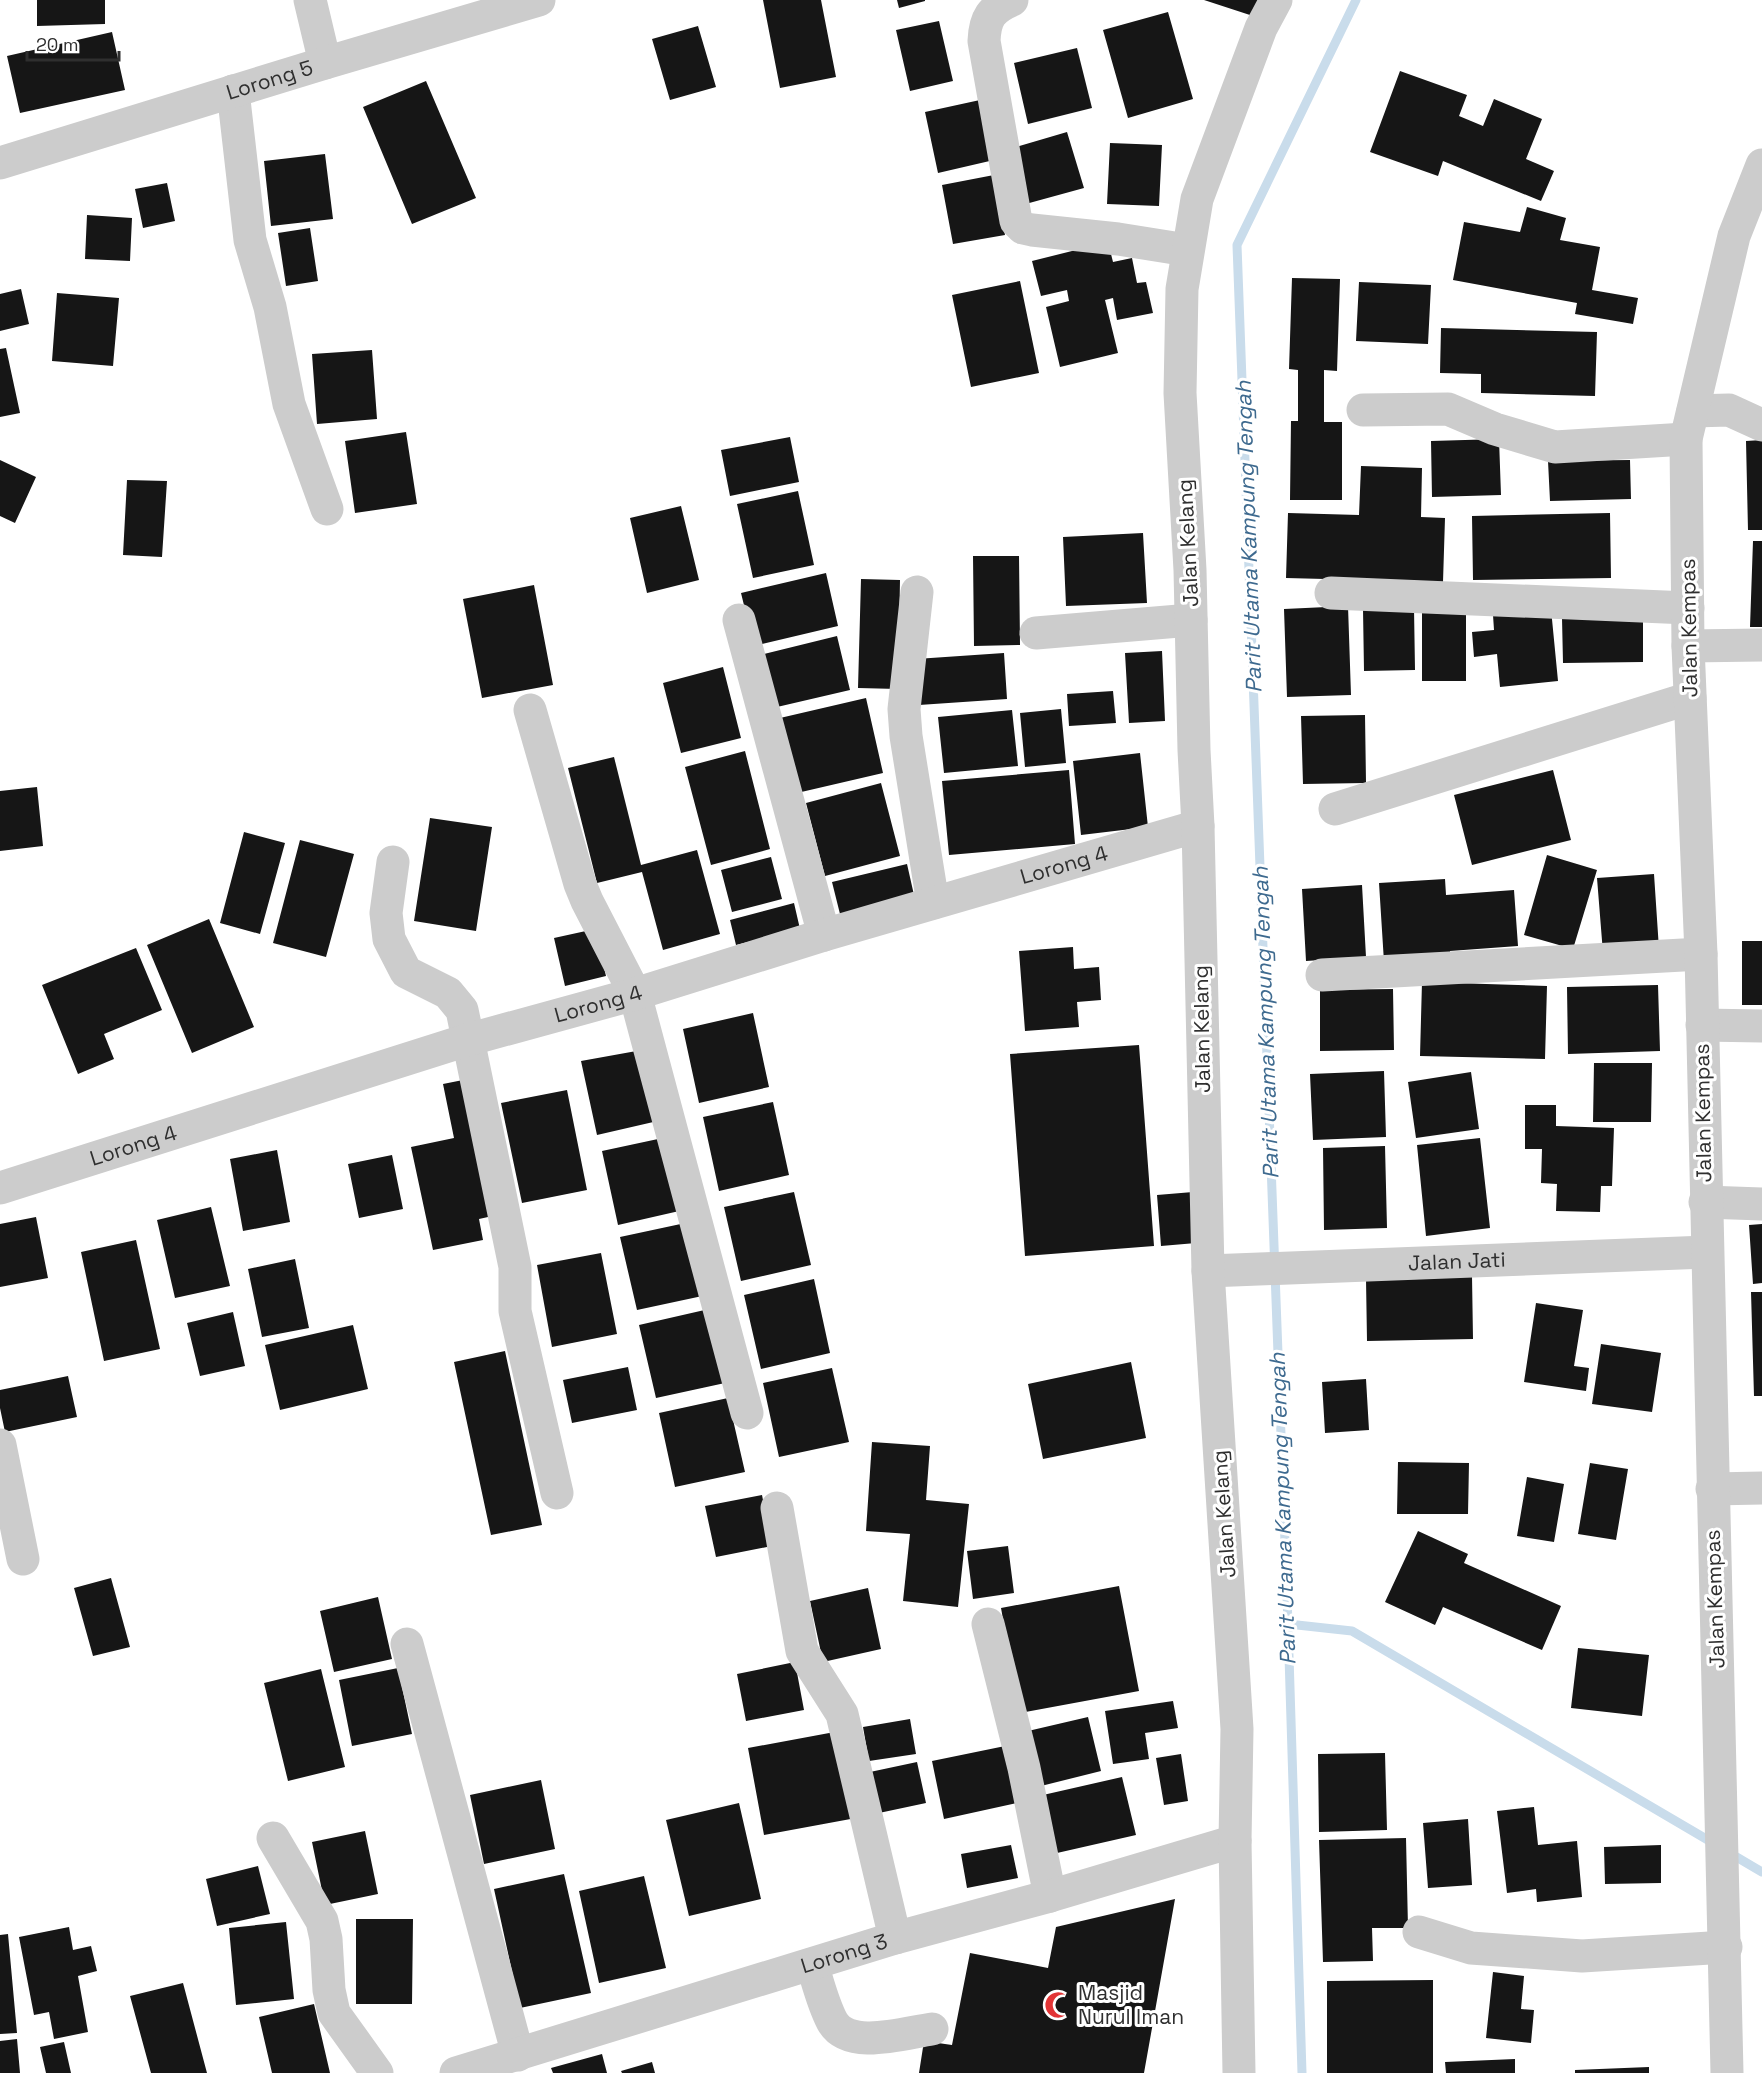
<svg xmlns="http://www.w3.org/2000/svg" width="1762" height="2073" font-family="'Space Grotesk',sans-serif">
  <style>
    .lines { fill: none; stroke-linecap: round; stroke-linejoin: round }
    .stream { stroke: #c9dceb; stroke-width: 9 }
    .building { fill: #161616 }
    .minor { stroke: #ccc; stroke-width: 33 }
    .labels { text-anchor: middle; stroke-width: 6; stroke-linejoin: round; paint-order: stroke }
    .street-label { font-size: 21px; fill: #2f2f2f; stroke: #fff }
    .poi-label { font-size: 21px; fill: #2f2f2f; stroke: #fff; text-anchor: start }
    .water-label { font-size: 22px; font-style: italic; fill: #3e6a8f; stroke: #fff }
  </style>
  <rect width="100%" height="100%" fill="#fff"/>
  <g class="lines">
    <!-- stream -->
    <path class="stream" d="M 1288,1624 L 1352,1631 L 1713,1843
      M 1728,1852 L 1762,1872
      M 1302,2073 L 1288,1624 L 1237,245 L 1356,0"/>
  </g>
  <!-- building -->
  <path class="building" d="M 37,0 L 105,0 L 105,24 L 37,26 Z
    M 763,0 L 821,0 L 836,77 L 780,88 Z
    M 897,0 L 925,0 L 925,1 L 899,8 Z
    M 1204,0 L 1258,0 L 1253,16 Z
    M 1168,12 L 1193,99 L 1128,118 L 1103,30 Z
    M 939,21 L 953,81 L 910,91 L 896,30 Z
    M 698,26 L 716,87 L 670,100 L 652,39 Z
    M 112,32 L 125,90 L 20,113 L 7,56 Z
    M 1077,48 L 1092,108 L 1028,124 L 1014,63 Z
    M 1400,71 L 1467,95 L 1459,116 L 1483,126 L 1494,99 L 1542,119 L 1526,159 L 1554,171 L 1541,201 L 1443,161 L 1438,176 L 1370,152 Z
    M 426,81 L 476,198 L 412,224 L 363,107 Z
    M 980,100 L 994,160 L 938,173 L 925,112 Z
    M 1067,132 L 1084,188 L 1022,205 L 1006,150 Z
    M 1110,143 L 1162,145 L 1159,206 L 1107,204 Z
    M 325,154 L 333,219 L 271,226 L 264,161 Z
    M 994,175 L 1005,235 L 953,244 L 942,185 Z
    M 167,183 L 175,221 L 143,228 L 135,189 Z
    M 1527,207 L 1566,218 L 1560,240 L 1600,247 L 1592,290 L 1638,298 L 1633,324 L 1575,314 L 1577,303 L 1453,280 L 1464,222 L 1520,232 Z
    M 87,215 L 132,218 L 130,261 L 85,259 Z
    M 310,228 L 318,281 L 286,286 L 278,233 Z
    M 1108,242 L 1113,262 L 1132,258 L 1137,283 L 1146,282 L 1153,313 L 1117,320 L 1113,298 L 1105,300 L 1118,353 L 1060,367 L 1046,307 L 1069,301 L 1067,290 L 1041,296 L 1032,261 Z
    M 1292,278 L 1340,279 L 1337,371 L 1324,370 L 1324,422 L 1342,422 L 1342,500 L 1290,500 L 1291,421 L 1298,421 L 1298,370 L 1289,369 Z
    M 1020,281 L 1039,373 L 971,387 L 952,295 Z
    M 1359,282 L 1431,285 L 1428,344 L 1356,341 Z
    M 21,289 L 29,324 L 0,331 L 0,294 Z
    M 57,293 L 119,298 L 113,366 L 52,361 Z
    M 1441,328 L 1597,332 L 1595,396 L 1481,393 L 1481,374 L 1440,373 Z
    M 6,348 L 20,413 L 0,417 L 0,349 Z
    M 372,350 L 377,419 L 317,424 L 312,354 Z
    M 406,432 L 417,504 L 355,513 L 345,441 Z
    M 790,437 L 799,482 L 730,496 L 721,450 Z
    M 1499,439 L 1501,495 L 1432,497 L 1431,441 Z
    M 1762,440 L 1762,530 L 1748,530 L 1746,441 Z
    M 0,460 L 36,477 L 15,523 L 0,516 Z
    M 1630,460 L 1631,499 L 1550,501 L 1548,461 Z
    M 1361,466 L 1422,468 L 1421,517 L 1445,518 L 1443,582 L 1286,578 L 1288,513 L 1359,515 Z
    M 127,480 L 167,481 L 162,557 L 123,555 Z
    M 798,491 L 814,565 L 753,578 L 737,504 Z
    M 681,506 L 699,580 L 647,593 L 630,518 Z
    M 1610,513 L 1611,578 L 1473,580 L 1472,516 Z
    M 1143,533 L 1147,603 L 1066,606 L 1063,537 Z
    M 1753,541 L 1762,541 L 1762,627 L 1750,627 Z
    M 973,556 L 1019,556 L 1020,645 L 974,646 Z
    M 826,573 L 838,626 L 754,646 L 741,593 Z
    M 861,579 L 900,580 L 898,689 L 858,688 Z
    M 534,585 L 553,685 L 482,698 L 463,599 Z
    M 1348,606 L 1351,695 L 1287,697 L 1284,609 Z
    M 1414,608 L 1415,670 L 1364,671 L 1363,609 Z
    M 1551,609 L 1558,681 L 1500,687 L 1497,654 L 1474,657 L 1472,632 L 1494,630 L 1493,615 Z
    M 1422,611 L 1466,612 L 1466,681 L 1422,681 Z
    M 1643,617 L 1643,662 L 1563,663 L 1562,618 Z
    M 837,636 L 850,690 L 777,707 L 764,654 Z
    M 1162,651 L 1165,721 L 1129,723 L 1125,653 Z
    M 1004,653 L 1007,699 L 919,705 L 916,659 Z
    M 723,667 L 741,738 L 681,753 L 663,683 Z
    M 1113,691 L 1116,723 L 1069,726 L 1067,694 Z
    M 866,698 L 883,773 L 797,793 L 780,718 Z
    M 1061,709 L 1066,763 L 1025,767 L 1020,713 Z
    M 1012,710 L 1018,766 L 944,773 L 938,717 Z
    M 1365,715 L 1366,783 L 1303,784 L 1301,716 Z
    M 745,751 L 770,849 L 711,865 L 685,767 Z
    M 1140,753 L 1148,827 L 1081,835 L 1073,761 Z
    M 614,757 L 641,865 L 697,850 L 720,934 L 663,950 L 642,872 L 597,883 L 568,768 Z
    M 1069,770 L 1075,844 L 949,855 L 942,781 Z
    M 1553,770 L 1571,840 L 1472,865 L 1454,795 Z
    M 881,783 L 900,856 L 825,876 L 806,803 Z
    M 37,787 L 43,846 L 0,851 L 0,791 Z
    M 430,818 L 492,827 L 476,931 L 414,921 Z
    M 244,832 L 285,843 L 260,934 L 220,923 Z
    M 300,840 L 354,854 L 326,957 L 273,943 Z
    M 1547,855 L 1597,870 L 1573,949 L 1524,935 Z
    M 771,857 L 782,899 L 732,912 L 721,870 Z
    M 907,864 L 914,895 L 840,914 L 832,882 Z
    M 1654,874 L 1659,949 L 1603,953 L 1597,878 Z
    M 1445,879 L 1446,895 L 1514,890 L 1518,946 L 1450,951 L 1450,958 L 1384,962 L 1379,883 Z
    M 1362,885 L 1366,957 L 1306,961 L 1302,889 Z
    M 794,903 L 800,929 L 736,945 L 730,920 Z
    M 209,919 L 254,1027 L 192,1053 L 147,945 Z
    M 595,929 L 606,976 L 565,986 L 554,938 Z
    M 1742,941 L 1762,941 L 1762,1005 L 1742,1005 Z
    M 1073,947 L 1074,969 L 1099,967 L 1101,1000 L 1077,1002 L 1079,1027 L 1025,1031 L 1019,951 Z
    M 136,948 L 162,1010 L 104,1034 L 114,1059 L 78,1074 L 42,985 Z
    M 1422,982 L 1547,986 L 1545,1059 L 1420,1056 Z
    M 1658,985 L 1660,1051 L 1568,1054 L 1567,987 Z
    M 1393,989 L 1394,1050 L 1320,1051 L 1320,990 Z
    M 753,1013 L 769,1087 L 699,1103 L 683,1029 Z
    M 1139,1045 L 1154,1246 L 1025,1256 L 1010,1054 Z
    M 642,1050 L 662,1120 L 597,1135 L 581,1061 Z
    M 1594,1063 L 1652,1063 L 1651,1122 L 1593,1122 Z
    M 1384,1071 L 1386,1137 L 1313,1140 L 1310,1074 Z
    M 1471,1072 L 1479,1129 L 1416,1138 L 1408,1082 Z
    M 468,1079 L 497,1215 L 479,1219 L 483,1240 L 433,1250 L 411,1147 L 454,1138 L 443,1084 Z
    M 567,1090 L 587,1190 L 522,1203 L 501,1103 Z
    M 773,1102 L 789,1175 L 719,1191 L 703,1117 Z
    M 1525,1105 L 1556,1105 L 1556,1126 L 1614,1128 L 1612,1186 L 1601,1186 L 1600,1212 L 1556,1211 L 1557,1184 L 1541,1183 L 1542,1149 L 1525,1149 Z
    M 672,1136 L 688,1209 L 618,1225 L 602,1151 Z
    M 1480,1138 L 1490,1228 L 1426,1236 L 1417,1145 Z
    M 1385,1146 L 1387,1228 L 1324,1230 L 1323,1148 Z
    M 277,1150 L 290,1222 L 243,1231 L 230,1159 Z
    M 392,1155 L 403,1209 L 359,1218 L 348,1164 Z
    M 794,1192 L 811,1265 L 741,1281 L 724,1207 Z
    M 1193,1192 L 1196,1243 L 1161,1246 L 1157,1195 Z
    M 211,1207 L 230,1286 L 175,1298 L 157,1220 Z
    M 36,1217 L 48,1278 L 0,1287 L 0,1224 Z
    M 690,1222 L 707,1295 L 637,1310 L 620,1237 Z
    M 1762,1224 L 1762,1283 L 1753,1284 L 1749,1225 Z
    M 136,1240 L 160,1349 L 104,1361 L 81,1252 Z
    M 601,1253 L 617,1334 L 552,1347 L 537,1265 Z
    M 295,1259 L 309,1328 L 262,1337 L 248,1269 Z
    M 1472,1276 L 1473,1339 L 1367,1341 L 1366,1279 Z
    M 814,1279 L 830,1353 L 761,1369 L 744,1295 Z
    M 1751,1292 L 1762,1292 L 1762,1396 L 1754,1396 Z
    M 1536,1303 L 1583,1310 L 1574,1366 L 1589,1368 L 1586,1391 L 1524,1382 Z
    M 709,1309 L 725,1383 L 656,1398 L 639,1325 Z
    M 233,1312 L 245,1366 L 200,1376 L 187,1323 Z
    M 353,1325 L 368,1389 L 280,1410 L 265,1345 Z
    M 1601,1344 L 1661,1353 L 1652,1412 L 1592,1404 Z
    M 505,1351 L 542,1525 L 491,1535 L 454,1362 Z
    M 1131,1362 L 1146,1438 L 1043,1459 L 1028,1384 Z
    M 628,1367 L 637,1410 L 572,1423 L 563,1380 Z
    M 832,1368 L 849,1442 L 779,1457 L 763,1383 Z
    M 68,1376 L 77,1417 L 5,1432 L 0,1408 L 0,1390 Z
    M 1366,1379 L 1369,1430 L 1325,1433 L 1322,1382 Z
    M 728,1398 L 745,1472 L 675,1487 L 659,1413 Z
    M 872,1442 L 930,1446 L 926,1500 L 969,1504 L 958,1607 L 903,1601 L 910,1534 L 866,1531 Z
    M 1398,1462 L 1469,1463 L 1468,1514 L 1397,1514 Z
    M 1590,1463 L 1628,1469 L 1616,1540 L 1578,1534 Z
    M 1527,1477 L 1564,1484 L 1554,1542 L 1517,1536 Z
    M 762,1495 L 772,1546 L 716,1557 L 705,1506 Z
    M 1418,1531 L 1468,1554 L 1464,1563 L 1561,1606 L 1542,1650 L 1443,1607 L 1435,1625 L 1385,1602 Z
    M 1008,1546 L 1014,1593 L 973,1599 L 967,1551 Z
    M 111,1578 L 130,1647 L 93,1656 L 74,1588 Z
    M 1119,1586 L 1139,1691 L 1020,1713 L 1001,1608 Z
    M 868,1588 L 881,1649 L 823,1662 L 810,1601 Z
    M 378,1597 L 392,1659 L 334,1672 L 320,1611 Z
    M 1578,1648 L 1649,1655 L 1642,1716 L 1571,1708 Z
    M 795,1662 L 804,1710 L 746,1721 L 737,1674 Z
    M 398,1668 L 412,1734 L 352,1746 L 339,1680 Z
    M 321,1669 L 345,1767 L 288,1781 L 264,1683 Z
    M 1173,1701 L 1178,1728 L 1145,1733 L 1149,1759 L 1113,1764 L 1105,1711 Z
    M 1088,1717 L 1101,1771 L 1041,1786 L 1028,1731 Z
    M 910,1719 L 916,1754 L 869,1761 L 863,1727 Z
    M 840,1731 L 856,1818 L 764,1835 L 748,1748 Z
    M 1010,1745 L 1022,1802 L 944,1819 L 932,1761 Z
    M 1385,1753 L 1387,1830 L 1319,1832 L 1318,1754 Z
    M 1181,1754 L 1188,1801 L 1164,1805 L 1156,1758 Z
    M 917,1762 L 926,1803 L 879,1813 L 870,1772 Z
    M 1122,1777 L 1136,1835 L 1057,1853 L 1043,1795 Z
    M 541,1780 L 555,1849 L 484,1864 L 470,1795 Z
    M 739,1803 L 761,1899 L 689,1916 L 666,1820 Z
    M 1534,1807 L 1538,1845 L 1577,1841 L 1582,1897 L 1537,1902 L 1536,1889 L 1507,1893 L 1497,1811 Z
    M 1468,1819 L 1472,1885 L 1428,1888 L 1423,1823 Z
    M 365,1831 L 378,1894 L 325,1905 L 312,1842 Z
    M 1406,1838 L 1408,1928 L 1372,1928 L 1373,1961 L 1323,1962 L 1319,1840 Z
    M 1011,1845 L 1018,1878 L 967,1888 L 961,1854 Z
    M 1661,1845 L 1661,1883 L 1605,1884 L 1604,1847 Z
    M 258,1866 L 270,1914 L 217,1926 L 206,1879 Z
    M 564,1874 L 591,1993 L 520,2008 L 494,1889 Z
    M 644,1876 L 666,1968 L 599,1983 L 579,1891 Z
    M 1175,1899 L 1144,2073 L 919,2073 L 924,2041 L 952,2045 L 970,1953 L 1048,1968 L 1056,1927 Z
    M 356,1919 L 413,1919 L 412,2004 L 356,2004 Z
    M 286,1922 L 294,1999 L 236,2005 L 229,1928 Z
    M 69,1927 L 73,1950 L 91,1946 L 97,1971 L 78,1976 L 88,2032 L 54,2039 L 49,2012 L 34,2015 L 19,1937 Z
    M 8,1934 L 17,2033 L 0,2034 L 0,1935 Z
    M 1493,1972 L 1524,1976 L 1521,2009 L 1534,2010 L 1531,2043 L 1486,2038 Z
    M 1433,1980 L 1433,2073 L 1327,2073 L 1327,1981 Z
    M 183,1983 L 207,2073 L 151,2073 L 130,1996 Z
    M 314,2004 L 330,2073 L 272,2073 L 259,2017 Z
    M 17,2039 L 20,2073 L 0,2073 L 0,2041 Z
    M 64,2042 L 71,2073 L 46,2073 L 40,2047 Z
    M 602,2054 L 607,2073 L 553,2073 L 551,2068 Z
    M 1515,2059 L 1515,2073 L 1446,2073 L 1445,2062 Z
    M 652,2062 L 655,2073 L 622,2073 L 621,2071 Z
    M 1649,2067 L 1649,2073 L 1575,2073 L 1575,2070 Z"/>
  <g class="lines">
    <!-- minor -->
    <g class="minor">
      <path d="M 310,0 L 325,63"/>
      <path d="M 1012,0 C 991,9 985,18 984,41 L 1016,221 L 1023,228 L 1032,230 L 1118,239 L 1187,250"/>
      <path d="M 233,91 L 250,240 L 270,307 L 289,404 L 327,509"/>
      <path id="s1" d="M 0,163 L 325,63 L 539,0"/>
      <path d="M 1363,410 L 1448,409 L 1495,429 L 1555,447 L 1686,439"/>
      <path d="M 1693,411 L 1729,410 L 1762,425"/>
      <path d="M 917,592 L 904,709 L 906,736 L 933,903"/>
      <path d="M 1331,593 L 1688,608"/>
      <path d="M 739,620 L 824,935"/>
      <path d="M 1036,633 L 1191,620"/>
      <path d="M 1688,646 L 1762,645"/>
      <path d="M 530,710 L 580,884 L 587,901 L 635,994 L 747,1413"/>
      <path d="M 1335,809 L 1690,698"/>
      <path d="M 393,862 L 386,913 L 389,939 L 406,972 L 448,993 L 462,1010 L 515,1267 L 515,1311 L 557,1493"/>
      <path d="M 1322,975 L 1701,954"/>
      <path d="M 1702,1025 L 1762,1026"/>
      <path id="s2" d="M 0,1188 L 467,1040 L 635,994 L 824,935 L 1198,826"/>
      <path d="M 1705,1202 L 1762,1204"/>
      <path id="s3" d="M 1208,1271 L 1707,1252"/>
      <path d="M 0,1445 L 23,1559"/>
      <path d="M 1712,1489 L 1762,1488"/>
      <path d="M 777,1508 L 802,1651 L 842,1714 L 895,1938"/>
      <path d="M 988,1624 L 1024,1768 L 1050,1896"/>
      <path d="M 407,1644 L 518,2055"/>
      <path d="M 273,1838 L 322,1921 L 326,1939 L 329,1990 L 334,2013 L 377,2073"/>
      <path d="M 1419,1932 L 1471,1948 L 1582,1956 L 1726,1947"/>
      <path d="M 812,1964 C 818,1983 823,2004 832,2021 C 848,2051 904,2033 932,2029"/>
      <path id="s4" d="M 456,2073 L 895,1938 L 1050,1896 L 1235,1841"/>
      <path d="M 1239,2073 L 1235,1841 L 1237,1729 L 1208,1271 L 1198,826 L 1194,750 L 1190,570 L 1180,393 L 1182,289 L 1197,199 L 1261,28 L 1276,0"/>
      <path d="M 1727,2073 L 1701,954 L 1688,646 L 1686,439 L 1734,236 L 1762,165"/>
    </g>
  </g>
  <!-- icons -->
  <defs>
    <symbol id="mosque-bare" viewBox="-9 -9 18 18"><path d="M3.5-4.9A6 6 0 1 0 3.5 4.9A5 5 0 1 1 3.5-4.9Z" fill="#e23435" stroke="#fff" stroke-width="2.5" paint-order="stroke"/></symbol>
  </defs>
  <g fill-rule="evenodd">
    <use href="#mosque-bare" x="1039" y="1986" width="38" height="38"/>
  </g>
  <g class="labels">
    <!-- street labels -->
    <g class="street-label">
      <text dy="7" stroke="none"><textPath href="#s1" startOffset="282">Lorong 5</textPath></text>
      <text transform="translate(1188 543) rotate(-93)" y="7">Jalan Kelang</text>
      <text transform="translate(1689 628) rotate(-91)" y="7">Jalan Kempas</text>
      <text dy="7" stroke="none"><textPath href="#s2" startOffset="1112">Lorong 4</textPath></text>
      <text dy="7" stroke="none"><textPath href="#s2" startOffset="626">Lorong 4</textPath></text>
      <text transform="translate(1202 1029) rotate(-91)" y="7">Jalan Kelang</text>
      <text transform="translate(1703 1113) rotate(-91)" y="7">Jalan Kempas</text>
      <text dy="7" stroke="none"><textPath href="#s2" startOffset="140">Lorong 4</textPath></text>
      <text dy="7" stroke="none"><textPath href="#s3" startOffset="249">Jalan Jati</textPath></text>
      <text transform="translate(1224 1514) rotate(-94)" y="7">Jalan Kelang</text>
      <text transform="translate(1715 1599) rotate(-92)" y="7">Jalan Kempas</text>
      <text dy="7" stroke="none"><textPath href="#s4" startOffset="406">Lorong 3</textPath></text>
    </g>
    <!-- poi labels -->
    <g class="poi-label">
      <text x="1078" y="2000">Masjid<tspan x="1078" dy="24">Nurul Iman</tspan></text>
    </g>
    <!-- water labels -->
    <g class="water-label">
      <text transform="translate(1248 537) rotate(-92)" y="8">Parit Utama Kampung Tengah</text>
      <text transform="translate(1265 1023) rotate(-92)" y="8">Parit Utama Kampung Tengah</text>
      <text transform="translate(1282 1509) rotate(-92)" y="8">Parit Utama Kampung Tengah</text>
    </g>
  </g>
  <!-- scale -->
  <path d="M27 51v9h92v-9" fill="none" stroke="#2f2f2f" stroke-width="3"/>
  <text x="36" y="51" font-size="18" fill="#2f2f2f" stroke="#ffffff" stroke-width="4.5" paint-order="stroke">20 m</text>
</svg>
